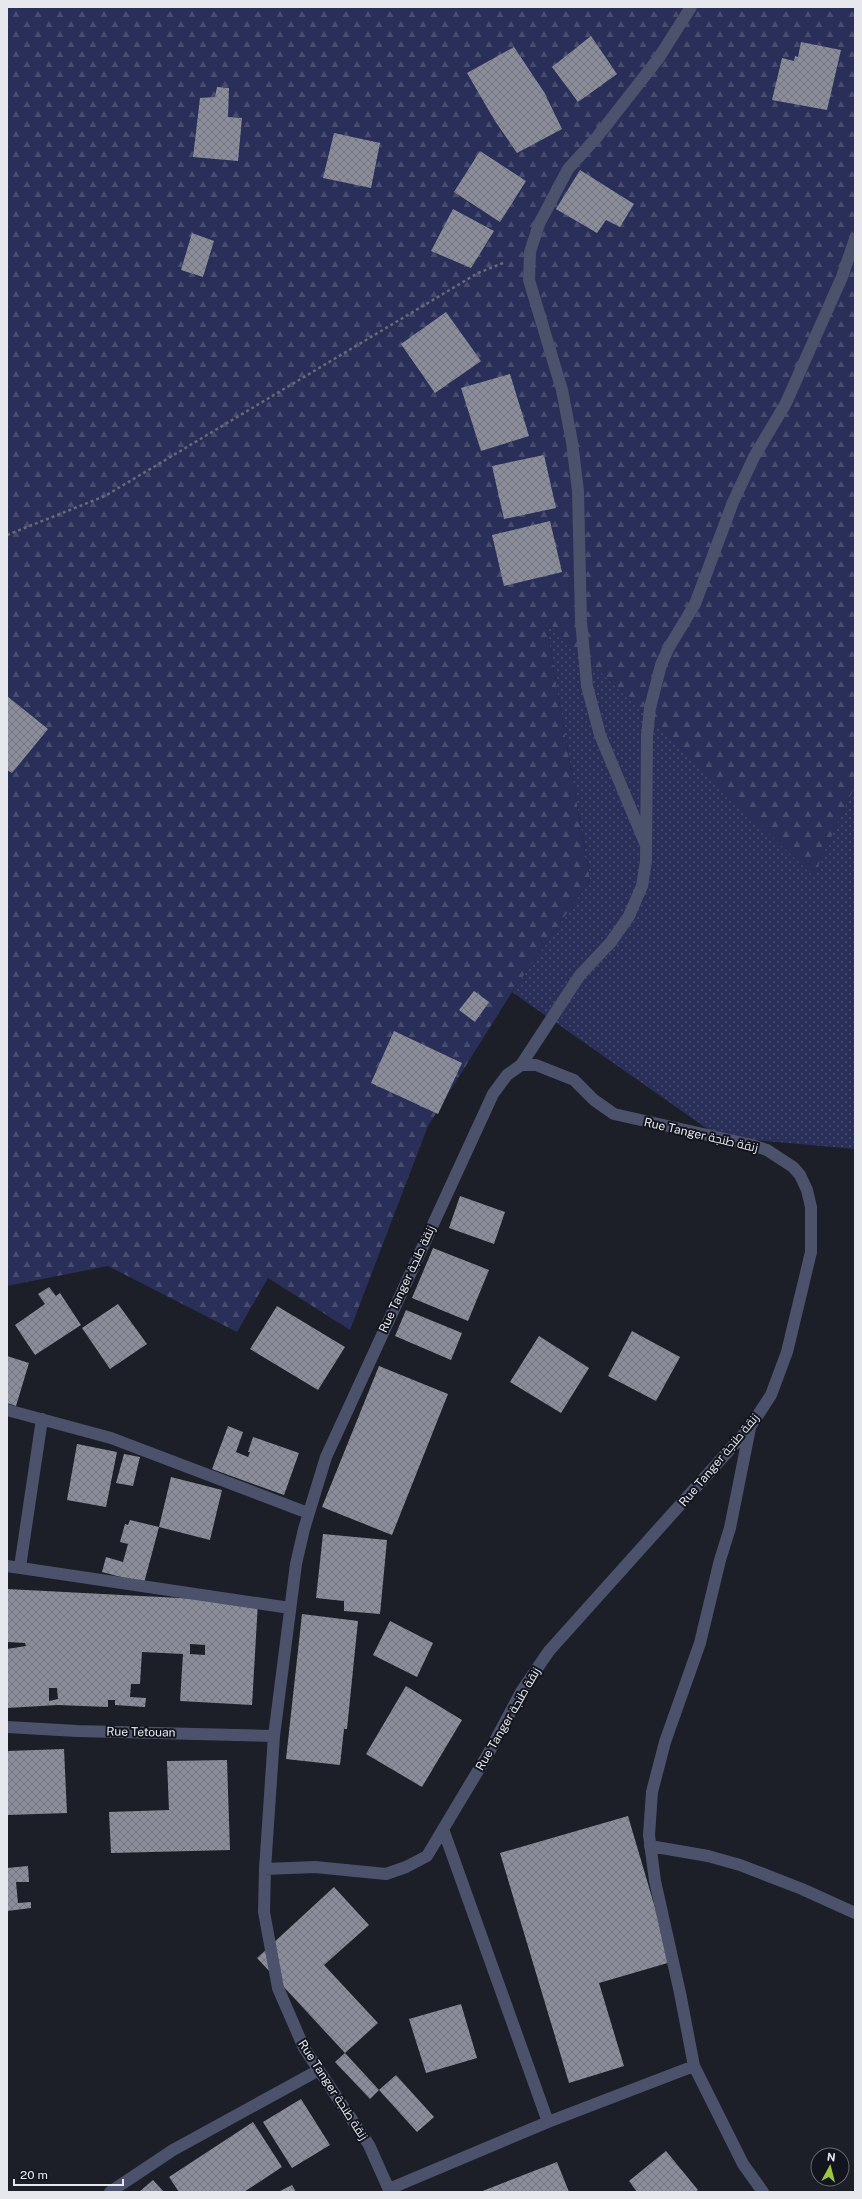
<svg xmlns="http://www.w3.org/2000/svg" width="862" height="2199" font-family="'Public Sans',Cairo,sans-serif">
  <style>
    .grass { fill: url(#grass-dots) }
    .forest { fill: url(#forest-firs) }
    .building { fill: url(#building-cross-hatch); fill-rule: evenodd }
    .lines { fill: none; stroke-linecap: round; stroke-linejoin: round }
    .path { stroke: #696b74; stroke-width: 2.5; stroke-dasharray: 3 3; stroke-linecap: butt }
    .minor { stroke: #4c526b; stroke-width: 12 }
    .labels { text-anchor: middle; stroke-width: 4; stroke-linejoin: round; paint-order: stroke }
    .street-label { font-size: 12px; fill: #e6e8ee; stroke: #13151e }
  </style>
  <defs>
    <pattern id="grass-dots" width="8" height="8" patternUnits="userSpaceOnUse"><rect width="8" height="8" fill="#292f58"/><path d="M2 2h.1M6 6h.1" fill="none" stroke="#484d70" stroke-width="1.8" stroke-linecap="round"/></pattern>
    <pattern id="forest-firs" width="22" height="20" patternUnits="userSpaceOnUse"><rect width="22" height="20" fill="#292f58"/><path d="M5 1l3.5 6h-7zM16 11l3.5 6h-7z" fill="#484d70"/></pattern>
    <pattern id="building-cross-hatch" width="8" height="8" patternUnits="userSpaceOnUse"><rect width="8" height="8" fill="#8b8e9a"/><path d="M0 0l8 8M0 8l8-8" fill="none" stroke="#72757d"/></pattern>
  </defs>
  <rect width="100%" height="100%" fill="#1c1e28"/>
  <!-- grass -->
  <path class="grass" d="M 545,619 L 813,875 L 855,786 L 855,1149 L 719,1137 L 512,992 L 590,880 Z"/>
  <!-- forest -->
  <path class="forest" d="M 7,7 L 855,7 L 855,786 L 813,876 L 545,619 L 590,880 L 512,992 L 428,1126 L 350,1330 L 268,1278 L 237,1332 L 108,1266 L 7,1286 Z"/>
  <!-- building -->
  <path class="building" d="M 591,36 L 617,74 L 578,102 L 552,67 Z
    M 801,42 L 841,50 L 827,110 L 772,100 L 782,58 L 794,61 L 795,56 L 798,57 Z
    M 514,47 L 544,92 L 562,129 L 517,153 L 495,121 L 467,73 Z
    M 217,87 L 229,88 L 228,117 L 242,118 L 238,161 L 193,157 L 200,98 L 215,97 Z
    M 334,133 L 380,143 L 371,188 L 323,178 Z
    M 480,151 L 526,181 L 500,222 L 454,192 Z
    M 580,170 L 634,204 L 620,227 L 606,220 L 597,233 L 556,209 Z
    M 453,209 L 494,231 L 471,268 L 431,251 Z
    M 192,233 L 214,241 L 203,277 L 181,270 Z
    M 446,312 L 481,361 L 435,393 L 401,344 Z
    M 510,374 L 529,436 L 481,451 L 461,388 Z
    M 544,455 L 556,508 L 504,519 L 492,466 Z
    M 550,521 L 562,572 L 504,586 L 492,535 Z
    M 7,696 L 48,729 L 12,773 L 7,770 Z
    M 474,991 L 489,1002 L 475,1022 L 459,1010 Z
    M 394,1031 L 462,1063 L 438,1114 L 371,1083 Z
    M 460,1196 L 505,1212 L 494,1244 L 449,1228 Z
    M 433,1248 L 489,1270 L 468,1321 L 412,1298 Z
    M 49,1287 L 56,1296 L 60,1293 L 81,1325 L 35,1355 L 15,1325 L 45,1304 L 38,1294 Z
    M 118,1304 L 147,1344 L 110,1369 L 82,1328 Z
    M 277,1306 L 345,1347 L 318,1390 L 250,1349 Z
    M 406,1310 L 462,1333 L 451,1360 L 395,1336 Z
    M 632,1331 L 680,1357 L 656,1401 L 608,1376 Z
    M 539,1336 L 589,1368 L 561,1413 L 510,1382 Z
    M 7,1356 L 29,1363 L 16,1406 L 7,1403 Z
    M 379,1366 L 448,1394 L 392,1535 L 322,1507 Z
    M 228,1426 L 243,1432 L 236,1452 L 248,1457 L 250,1452 L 248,1452 L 253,1437 L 299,1453 L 284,1495 L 212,1469 Z
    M 77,1444 L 117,1452 L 106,1507 L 67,1500 Z
    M 124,1454 L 140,1457 L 133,1486 L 116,1483 Z
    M 171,1477 L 222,1490 L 210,1540 L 159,1527 Z
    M 130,1520 L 159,1527 L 144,1583 L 102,1572 L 106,1557 L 123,1562 L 128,1544 L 120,1542 L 125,1524 L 128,1525 Z
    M 323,1534 L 387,1540 L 380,1614 L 344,1611 L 344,1601 L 316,1598 Z
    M 7,1589 L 258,1602 L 252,1705 L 180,1701 L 183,1654 L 142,1652 L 140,1684 L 131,1684 L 130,1697 L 146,1698 L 145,1707 L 115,1705 L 115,1700 L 108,1700 L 108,1707 L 58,1705 L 7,1708 L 7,1649 L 26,1646 L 25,1643 L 7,1642 ZM 190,1644 L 205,1645 L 205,1655 L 190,1654 ZM 49,1688 L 57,1688 L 58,1699 L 49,1701 Z
    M 302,1614 L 358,1621 L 347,1729 L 344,1729 L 340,1765 L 286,1759 Z
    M 390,1621 L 433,1643 L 417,1677 L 373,1655 Z
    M 406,1686 L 462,1720 L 422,1787 L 366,1754 Z
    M 64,1749 L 67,1813 L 7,1815 L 7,1751 Z
    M 227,1760 L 230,1850 L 111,1853 L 109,1812 L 169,1810 L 167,1761 Z
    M 628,1816 L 671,1962 L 599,1983 L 624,2066 L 569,2083 L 500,1853 Z
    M 28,1866 L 29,1882 L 16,1882 L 18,1903 L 31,1902 L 31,1908 L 7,1911 L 7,1868 Z
    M 334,1887 L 369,1925 L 324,1965 L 378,2023 L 345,2053 L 379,2090 L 370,2099 L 335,2062 L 345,2053 L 257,1958 Z
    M 461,2004 L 477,2058 L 426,2073 L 409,2019 Z
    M 396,2075 L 434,2117 L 417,2132 L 379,2090 Z
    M 301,2099 L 330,2145 L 292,2168 L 263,2122 Z
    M 253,2122 L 282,2167 L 244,2192 L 179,2192 L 169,2177 Z
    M 666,2151 L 698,2190 L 695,2192 L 637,2192 L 629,2181 Z
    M 557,2162 L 569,2192 L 480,2192 Z
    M 153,2180 L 164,2192 L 139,2192 Z
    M 292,2185 L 296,2192 L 278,2192 Z"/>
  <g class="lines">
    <!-- path -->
    <path class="path" d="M 7,535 L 105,496 L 478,273 L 503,263"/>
    <!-- minor -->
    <path class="minor" d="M 645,843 L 600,735 L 587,686 L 581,621 L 578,491 L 572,442 L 562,390 L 529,280 L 530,252 L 539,224 L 568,169 L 597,137 L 658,59 L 691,7
      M 521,1065 L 580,975 L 611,942 L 629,916 L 642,886 L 646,861 L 647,735 L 650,708 L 661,665 L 668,649 L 695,604 L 733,502 L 754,457 L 786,403 L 842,277 L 855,239
      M 7,1410 L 111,1438 L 308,1513
      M 750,1428 L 730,1528 L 720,1560 L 700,1643 L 665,1742 L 652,1792 L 649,1835 L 655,1881 L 680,1993 L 694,2066 L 743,2164 L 763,2192
      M 7,1566 L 290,1608
      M 20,1567 L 42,1419
      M 7,1727 L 77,1731 L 274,1736
      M 443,1829 L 548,2122
      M 650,1846 L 708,1856 L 740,1865 L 802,1889 L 855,1913
      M 265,1869 L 315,1867 L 386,1874 L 406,1867 L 427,1856 L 488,1754 L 521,1692 L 549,1651 L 750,1427 L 771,1395 L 787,1352 L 811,1252 L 811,1207 L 807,1190 L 800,1175 L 793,1167 L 767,1150 L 752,1145 L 614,1114 L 594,1100 L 574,1080 L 536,1065 L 521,1065 L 507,1075 L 493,1094 L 326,1457 L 304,1529 L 296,1564 L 274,1736 L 265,1869 L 264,1912 L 278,1988 L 304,2048 L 369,2145 L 390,2192
      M 389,2189 L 548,2122 L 694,2066
      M 110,2192 L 173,2150 L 319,2070"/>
  </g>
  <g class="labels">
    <!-- street labels -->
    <g class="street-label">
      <text transform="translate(701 1135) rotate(13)" y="4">Rue Tanger زنقة طنجة</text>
      <text transform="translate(407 1279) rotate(-65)" y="4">Rue Tanger زنقة طنجة</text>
      <text transform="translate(719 1460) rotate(-50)" y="4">Rue Tanger زنقة طنجة</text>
      <text transform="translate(508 1719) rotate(-60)" y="4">Rue Tanger زنقة طنجة</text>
      <text transform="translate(141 1732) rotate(1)" y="4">Rue Tetouan</text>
      <text transform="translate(333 2090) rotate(57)" y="4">Rue Tanger زنقة طنجة</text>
    </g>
  </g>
  <!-- border -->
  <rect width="862" height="2199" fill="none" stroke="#e6e8ee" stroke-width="16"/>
  <!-- north arrow -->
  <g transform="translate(830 2167) rotate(7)"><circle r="19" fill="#13151e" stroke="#676971"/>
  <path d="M0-3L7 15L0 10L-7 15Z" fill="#9eca2f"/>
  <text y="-6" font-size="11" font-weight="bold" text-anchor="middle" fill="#e6e8ee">N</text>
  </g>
  <!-- scale -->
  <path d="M14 2179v6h109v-6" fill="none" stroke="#e6e8ee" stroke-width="2"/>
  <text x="20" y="2179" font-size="12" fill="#e6e8ee" stroke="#13151e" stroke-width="3" paint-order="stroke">20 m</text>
</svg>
